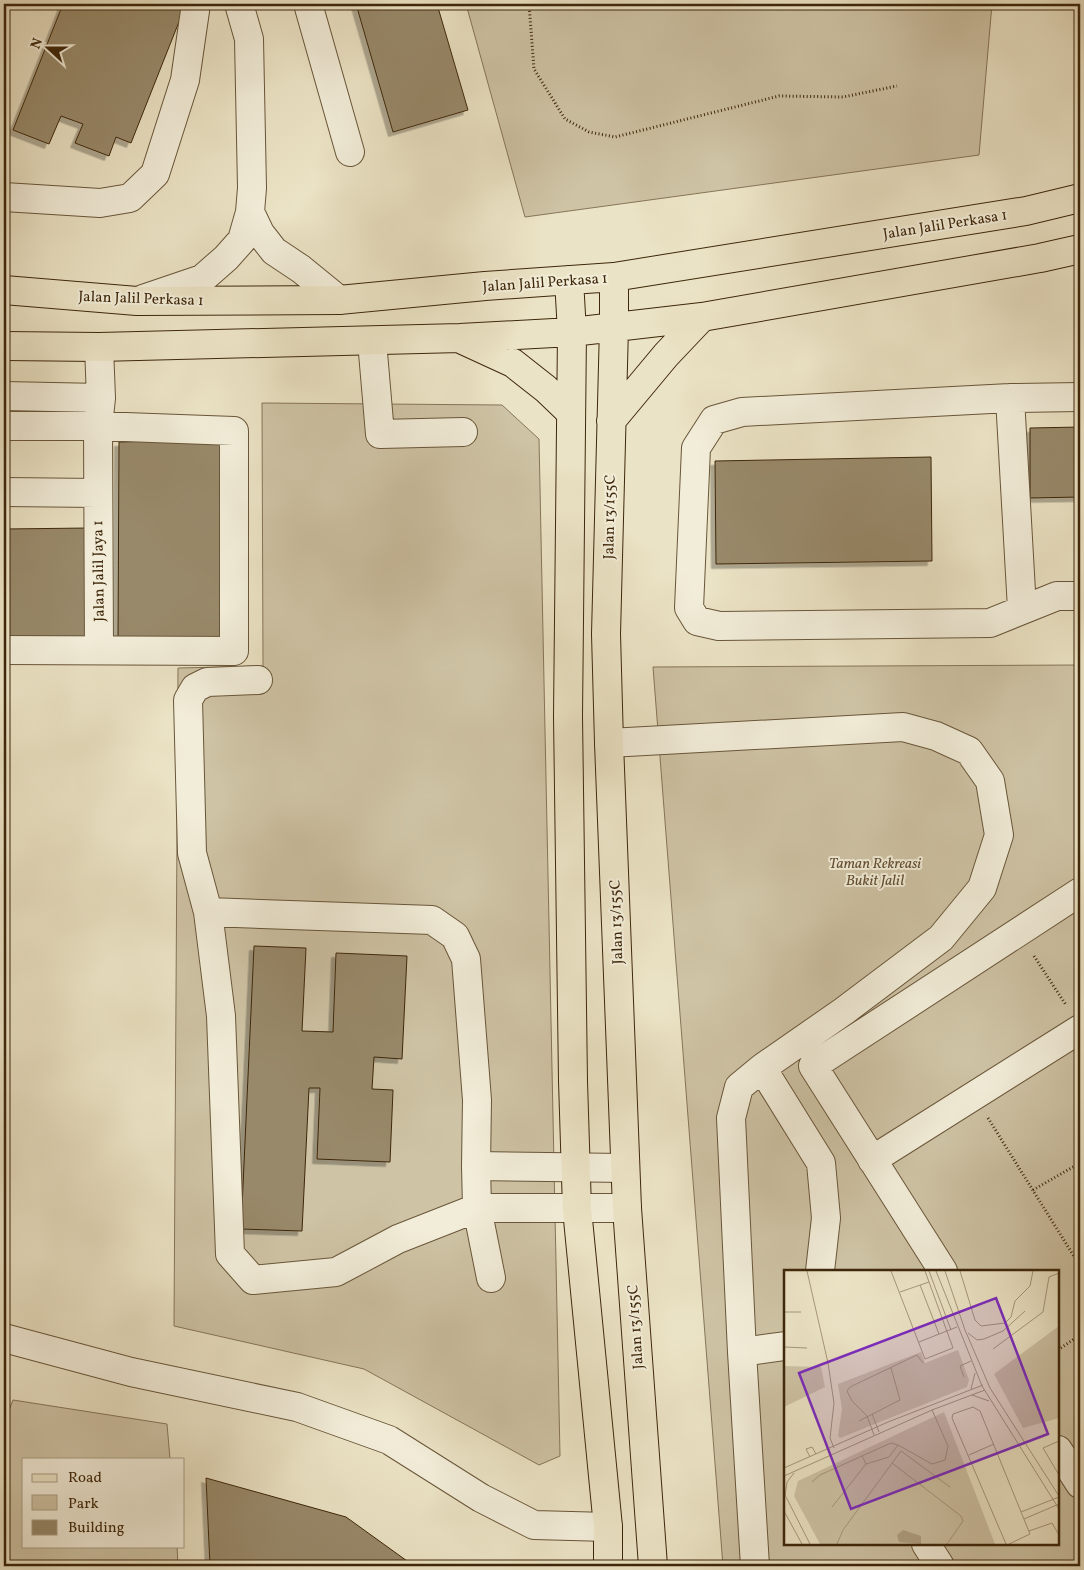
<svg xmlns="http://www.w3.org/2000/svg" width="1084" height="1570" font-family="Vollkorn,serif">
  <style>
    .green { fill: #cec3a5; stroke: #867558; fill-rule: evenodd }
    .building { fill: #98896b; stroke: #3e270a; filter: url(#shadow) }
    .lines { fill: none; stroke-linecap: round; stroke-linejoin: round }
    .minor-casing { stroke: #695639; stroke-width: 30 }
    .major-casing { stroke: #3e270a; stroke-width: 30 }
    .path { stroke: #3e270a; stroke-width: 3; stroke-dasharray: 1 2.5; stroke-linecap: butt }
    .minor { stroke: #f2edd9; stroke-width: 28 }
    .major { stroke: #ebe3c5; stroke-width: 28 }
    .labels { text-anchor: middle; stroke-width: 4; stroke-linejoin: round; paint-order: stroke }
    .street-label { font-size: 15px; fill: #3e270a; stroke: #f2edd9 }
    .park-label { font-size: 15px; font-style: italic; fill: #624e31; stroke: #f2edd9 }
    .inset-road { fill: none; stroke: #a6987a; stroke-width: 1 }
    .view { fill: #7b2cbf; fill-opacity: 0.15; stroke: #7b2cbf; stroke-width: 2.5 }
    .inset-edge { fill: none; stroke: #3e270a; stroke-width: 2.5 }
  </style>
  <defs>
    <filter id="shadow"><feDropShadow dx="-4.5" dy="4.5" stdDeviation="0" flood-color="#0004"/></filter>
  </defs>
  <rect width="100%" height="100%" fill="#ebe3c5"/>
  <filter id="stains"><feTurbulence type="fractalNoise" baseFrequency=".004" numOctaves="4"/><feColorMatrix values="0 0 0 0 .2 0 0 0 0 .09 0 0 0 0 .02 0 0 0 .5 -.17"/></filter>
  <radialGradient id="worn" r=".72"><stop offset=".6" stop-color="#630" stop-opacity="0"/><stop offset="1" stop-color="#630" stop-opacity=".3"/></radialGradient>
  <!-- green -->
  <path class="green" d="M 466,4 L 992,4 L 979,155 L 525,217 Z
    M 262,403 L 502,405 L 539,439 L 560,1456 L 539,1465 L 364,1369 L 174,1326 L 178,668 L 263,666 Z
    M 1080,665 L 1080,1566 L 723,1566 L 653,667 ZM 785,1271 L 1058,1271 L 1058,1544 L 785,1544 Z
    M 13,1400 L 167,1424 L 170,1459 L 24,1459 L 24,1546 L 177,1546 L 178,1566 L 4,1566 L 4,1423 Z"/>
  <!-- building -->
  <path class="building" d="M 63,4 L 186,4 L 131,143 L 116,137 L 109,156 L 75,143 L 83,124 L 61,116 L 49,144 L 13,130 Z
    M 356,4 L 437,4 L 468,110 L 393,132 Z
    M 1080,427 L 1080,497 L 1030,498 L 1030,428 Z
    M 223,439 L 220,638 L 118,640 L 119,442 Z
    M 931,457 L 932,561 L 716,564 L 715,461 Z
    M 88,528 L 85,639 L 4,639 L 4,529 Z
    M 254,946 L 306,948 L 302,1031 L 333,1032 L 336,953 L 407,956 L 402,1059 L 374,1057 L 372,1089 L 393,1090 L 390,1162 L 317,1159 L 320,1088 L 309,1088 L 302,1231 L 241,1229 Z
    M 206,1478 L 346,1517 L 414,1566 L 210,1566 Z"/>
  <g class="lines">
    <defs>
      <path id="minor" d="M 308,4 L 350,152
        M 4,197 L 100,203 L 130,198 L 155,174 L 185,80 L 196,4
        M 250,212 L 260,233 L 274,251 L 301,269 L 339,300
        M 143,299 L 202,279 L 226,258 L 242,240 L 250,212 L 252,188 L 249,39 L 239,4
        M 372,341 L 380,434 L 463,432
        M 99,347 L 101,398 L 98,426 L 99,650
        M 4,396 L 101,398
        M 1080,397 L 1010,398 L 742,412 L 714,420 L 696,448 L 689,608 L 697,621 L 719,626 L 990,623 L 1057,596 L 1080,596
        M 1010,398 L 1022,609
        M 4,426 L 98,426 L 234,431 L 234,651 L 4,650
        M 4,492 L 98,493
        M 258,680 L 207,682 L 195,688 L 188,700 L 192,853 L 208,912 L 221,1016 L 230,1254 L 253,1280 L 336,1272 L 398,1239 L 477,1208 L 627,1208
        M 609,743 L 903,727 L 936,736 L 969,751 L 990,781 L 999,835 L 982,888 L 941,938 L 844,1011 L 762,1068
        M 208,912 L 432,920 L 455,936 L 466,959 L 477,1100 L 476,1166 L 477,1208 L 491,1278
        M 872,1160 L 1080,1029
        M 476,1166 L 625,1168
        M 943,1271 L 813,1066 L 1080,892
        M 4,1338 L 131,1372 L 297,1407 L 389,1440 L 481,1498 L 534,1525 L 608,1527
        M 785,1346 L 742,1352 L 731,1118 L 739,1087 L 762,1068 L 821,1163 L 826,1218 L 820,1271
        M 742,1352 L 755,1566
        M 1058,1450 L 1080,1484
        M 926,1544 L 940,1566"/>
      <path id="major" d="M 614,277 L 614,327 L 606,634 L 609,743 L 627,1208 L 653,1566
        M 569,280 L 572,332 L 568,716 L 573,1081 L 577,1209 L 608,1527 L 608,1566
        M 4,290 L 137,301 L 339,300 L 485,286 L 614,277 L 1026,211 L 1080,198
        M 463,340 L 513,363 L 546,389 L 571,413
        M 4,346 L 99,347 L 460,338 L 572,332 L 702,317 L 1040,258 L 1080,249
        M 611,421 L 666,355 L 702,317"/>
    </defs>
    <!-- minor casing -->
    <use href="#minor" class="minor-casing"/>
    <!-- major casing -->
    <use href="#major" class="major-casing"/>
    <!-- path -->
    <path class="path" d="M 529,4 L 534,69 L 565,119 L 589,132 L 615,137 L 779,96 L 843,97 L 897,86
      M 1034,956 L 1066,1005
      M 988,1118 L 1080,1266
      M 1033,1190 L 1080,1163
      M 1058,1350 L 1080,1335"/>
    <!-- minor -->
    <use href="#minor" class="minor"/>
    <!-- major -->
    <use href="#major" class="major"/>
  </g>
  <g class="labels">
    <!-- street labels -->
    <g class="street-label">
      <text transform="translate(945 224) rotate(-9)" y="5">Jalan Jalil Perkasa 1</text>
      <text transform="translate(545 282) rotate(-4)" y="5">Jalan Jalil Perkasa 1</text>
      <text transform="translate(141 298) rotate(2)" y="5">Jalan Jalil Perkasa 1</text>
      <text transform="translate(609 517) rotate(-89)" y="5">Jalan 13/155C</text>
      <text transform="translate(98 571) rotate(-91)" y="5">Jalan Jalil Jaya 1</text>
      <text transform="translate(616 922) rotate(-92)" y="5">Jalan 13/155C</text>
      <text transform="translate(635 1327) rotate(-94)" y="5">Jalan 13/155C</text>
    </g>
    <!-- park labels -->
    <g class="park-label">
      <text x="875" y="868">Taman Rekreasi<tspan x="875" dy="17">Bukit Jalil</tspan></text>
    </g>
  </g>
  <!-- overview -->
  <g transform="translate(784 1270)">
    <rect width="275" height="275" fill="#ebe3c5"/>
    <path d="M 275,56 L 275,148 L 239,158 L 210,104 ZM 174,80 L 185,110 L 183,117 L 56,168 L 54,166 L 58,139 L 54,114 L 137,82 L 141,93 ZM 0,96 L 37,97 L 41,117 L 0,137 ZM 160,142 L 211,274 L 36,274 L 10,226 L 14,211 Z" fill="#cec3a5"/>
    <path d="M 119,260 L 137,266 L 137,274 L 115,272 L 113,265 Z" fill="#b0a385"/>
    <path class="inset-road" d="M 23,1 L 44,93 L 50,133 L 46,168 L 50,178M 107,1 L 141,89 L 169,78 L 141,1M 145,1 L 167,60M 152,1 L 198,116 L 275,239M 161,1 L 181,60 L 206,118 L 275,226M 176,1 L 191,50 L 197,56 L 221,53 L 227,47 L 231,31 L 246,16 L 249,1M 136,15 L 155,64M 116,22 L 145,12M 0,42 L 17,42M 184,63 L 193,70 L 200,69 L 219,61 L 241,41M 135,72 L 173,57M 0,77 L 23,78M 209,79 L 259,42 L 265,7 L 275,3M 180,107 L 176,96 L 187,91M 187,119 L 191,103M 188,125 L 205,131M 88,144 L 95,162M 75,151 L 116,130 L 107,98M 90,165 L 83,146 L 68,131 L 63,121 L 66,117 L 133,85 L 139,93M 275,171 L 259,178 L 275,205M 114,175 L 148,194 L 161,190 L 164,176 L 148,140M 185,185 L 210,174M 26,187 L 22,179 L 28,177 L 32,184M 108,193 L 177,246 L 179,251 L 163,274M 0,198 L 104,152 L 199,115M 0,206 L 148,140 L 201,120M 28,212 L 36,205 L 78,186M 1,225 L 26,274M 1,226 L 3,212 L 10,203M 48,237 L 82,194 L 105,187 L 114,175 L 107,173 L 78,186 L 82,194M 0,241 L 18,274M 237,242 L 275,227M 240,249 L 275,234M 245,261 L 268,253 L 275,265M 53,274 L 59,260 L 117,181 L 166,217M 222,274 L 168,148 L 169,144 L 189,137 L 196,141 L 246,264 L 225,274"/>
    <path class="view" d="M 212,28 L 264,164 L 67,239 L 15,103 Z"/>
    <rect width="275" height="275" class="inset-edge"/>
  </g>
  <!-- margin -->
  <rect width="1084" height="1570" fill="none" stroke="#ebe3c5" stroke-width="20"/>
  <rect x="5" y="5" width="1074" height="1560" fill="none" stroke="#3e270a" stroke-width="2.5"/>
  <rect x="10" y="10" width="1064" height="1550" fill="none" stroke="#3e270a"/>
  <!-- legend -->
  <rect x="22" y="1458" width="162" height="90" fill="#f2edd9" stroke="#aa9e86"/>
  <rect x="32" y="1474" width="25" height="8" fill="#ebe3c5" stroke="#aa9e86"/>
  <text x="68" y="1482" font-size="15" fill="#3e270a">Road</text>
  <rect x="32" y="1495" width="25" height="15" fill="#cec3a5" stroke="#aa9e86"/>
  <text x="68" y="1508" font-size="15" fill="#3e270a">Park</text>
  <rect x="32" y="1520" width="25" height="15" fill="#98896b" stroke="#aa9e86"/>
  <text x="68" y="1532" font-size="15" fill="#3e270a">Building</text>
  <!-- north arrow -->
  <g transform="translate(48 48) rotate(291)" stroke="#f2edd9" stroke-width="4" paint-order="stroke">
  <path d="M0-4L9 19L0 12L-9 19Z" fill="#3e270a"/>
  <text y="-8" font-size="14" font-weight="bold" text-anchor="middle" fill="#3e270a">N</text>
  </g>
  <rect width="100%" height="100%" filter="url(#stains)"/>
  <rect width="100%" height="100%" fill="url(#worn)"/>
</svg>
